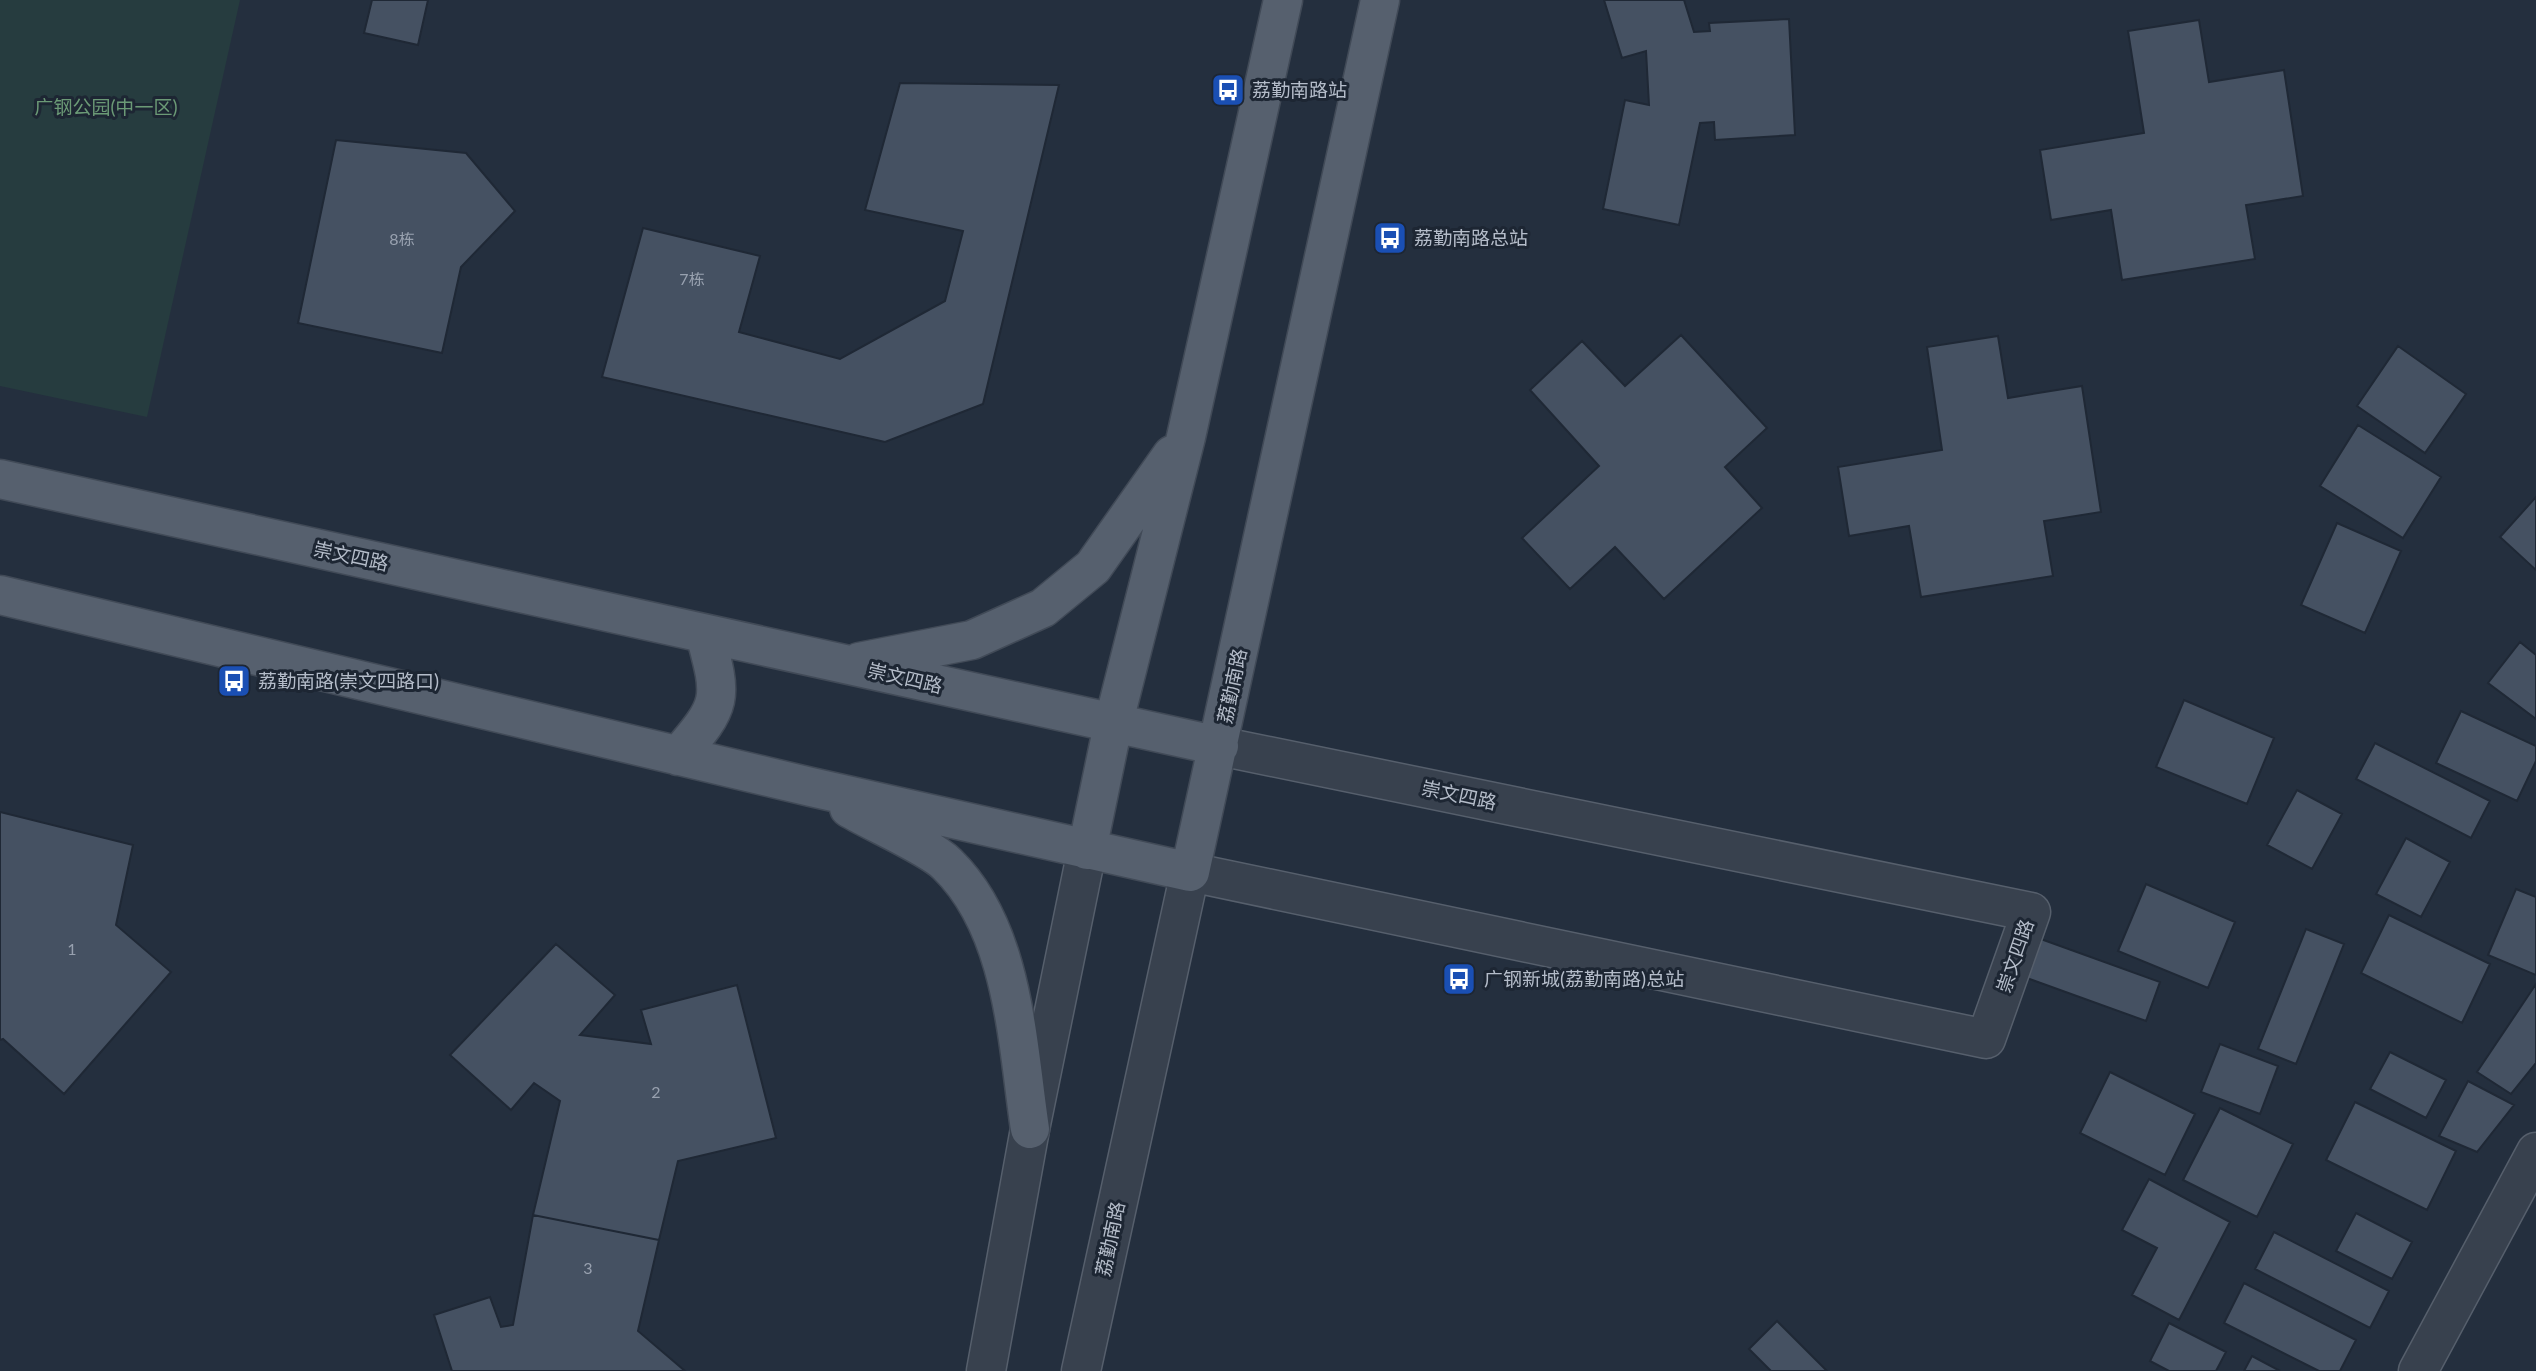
<svg xmlns="http://www.w3.org/2000/svg" width="2536" height="1371" font-family="Lato,'Noto Sans SC',sans-serif">
  <style>
    .green { fill: #263c3f }
    .building { fill: #455162; stroke: #1f2835; stroke-width: 2 }
    .lines { fill: none; stroke-linecap: round; stroke-linejoin: round }
    .minor-casing { stroke: #565f6c; stroke-width: 41 }
    .major-casing { stroke: #414a57; stroke-width: 41 }
    .minor { stroke: #38414e; stroke-width: 38 }
    .major { stroke: #56606e; stroke-width: 38 }
    .labels { text-anchor: middle; stroke-width: 6; stroke-linejoin: round; paint-order: stroke }
    .number-label { font-size: 16px; fill: #98a1af }
    .poi-label { font-size: 19px; fill: #b4bcc9; stroke: #1d2633; text-anchor: start }
    .park-label { font-size: 19px; fill: #6b9a76; stroke: #1d2633 }
    .street-label { font-size: 19px; fill: #b4bcc9; stroke: #1d2633 }
  </style>
  <rect width="100%" height="100%" fill="#242f3e"/>
  <!-- green -->
  <path class="green" d="M 0,0 L 240,0 L 147,417 L 0,386 Z"/>
  <!-- building -->
  <path class="building" d="M 372,0 L 428,0 L 418,45 L 364,33 Z
    M 1604,0 L 1684,0 L 1694,32 L 1710,31 L 1709,23 L 1789,19 L 1795,135 L 1715,140 L 1714,122 L 1700,123 L 1679,225 L 1603,209 L 1625,100 L 1649,105 L 1646,51 L 1622,58 Z
    M 2199,20 L 2209,82 L 2284,70 L 2303,196 L 2246,205 L 2255,259 L 2122,280 L 2111,210 L 2051,220 L 2040,150 L 2144,133 L 2128,31 Z
    M 900,83 L 1059,85 L 983,404 L 885,442 L 602,377 L 643,228 L 760,256 L 739,332 L 840,359 L 945,301 L 963,231 L 865,210 Z
    M 336,140 L 466,153 L 515,211 L 461,267 L 442,353 L 298,323 Z
    M 1681,335 L 1767,428 L 1725,467 L 1762,508 L 1664,599 L 1615,547 L 1570,589 L 1522,538 L 1599,466 L 1530,390 L 1582,341 L 1625,386 Z
    M 1998,336 L 2008,398 L 2082,386 L 2101,512 L 2044,521 L 2053,576 L 1921,597 L 1909,526 L 1849,536 L 1838,467 L 1942,450 L 1927,347 Z
    M 2398,346 L 2466,394 L 2425,453 L 2357,406 Z
    M 2358,425 L 2441,477 L 2403,538 L 2320,486 Z
    M 2536,497 L 2536,570 L 2500,537 Z
    M 2337,523 L 2401,551 L 2365,633 L 2301,605 Z
    M 2520,642 L 2536,655 L 2536,719 L 2488,683 Z
    M 2184,700 L 2274,738 L 2247,804 L 2156,767 Z
    M 2461,711 L 2536,746 L 2536,761 L 2517,801 L 2436,763 Z
    M 2375,743 L 2490,801 L 2471,838 L 2356,779 Z
    M 2297,790 L 2342,814 L 2312,869 L 2267,845 Z
    M 0,812 L 133,845 L 116,925 L 171,972 L 64,1094 L 3,1039 L 0,1040 Z
    M 2406,838 L 2450,862 L 2421,917 L 2376,894 Z
    M 2146,884 L 2235,922 L 2208,988 L 2118,951 Z
    M 2516,889 L 2536,897 L 2536,975 L 2488,955 Z
    M 2389,915 L 2490,964 L 2462,1023 L 2361,973 Z
    M 2306,929 L 2344,944 L 2296,1064 L 2258,1049 Z
    M 2038,938 L 2160,982 L 2146,1021 L 2024,977 Z
    M 556,944 L 615,995 L 580,1035 L 651,1044 L 641,1010 L 737,985 L 776,1138 L 678,1161 L 659,1240 L 533,1215 L 560,1101 L 534,1083 L 511,1110 L 450,1055 Z
    M 2536,984 L 2536,1063 L 2511,1094 L 2477,1072 Z
    M 2220,1044 L 2278,1066 L 2260,1114 L 2201,1092 Z
    M 2390,1052 L 2446,1080 L 2426,1118 L 2370,1089 Z
    M 2110,1072 L 2195,1114 L 2165,1175 L 2080,1133 Z
    M 2468,1081 L 2514,1105 L 2477,1152 L 2439,1136 Z
    M 2355,1102 L 2456,1151 L 2427,1210 L 2326,1160 Z
    M 2220,1108 L 2293,1144 L 2257,1217 L 2183,1180 Z
    M 2149,1179 L 2230,1222 L 2179,1320 L 2132,1295 L 2157,1248 L 2122,1230 Z
    M 2356,1213 L 2412,1242 L 2392,1279 L 2336,1251 Z
    M 533,1215 L 659,1240 L 638,1331 L 685,1371 L 452,1371 L 434,1315 L 490,1297 L 501,1327 L 513,1325 Z
    M 2274,1232 L 2389,1291 L 2370,1328 L 2255,1269 Z
    M 2244,1283 L 2356,1340 L 2340,1371 L 2319,1371 L 2224,1323 Z
    M 1777,1321 L 1827,1371 L 1771,1371 L 1749,1349 Z
    M 2169,1323 L 2226,1352 L 2216,1371 L 2169,1371 L 2150,1361 Z
    M 2252,1356 L 2280,1371 L 2244,1371 Z"/>
  <g class="lines">
    <defs>
      <path id="minor" d="M 986,1371 L 1030,1129 L 1087,850
        M 1081,1371 L 1190,872 L 1986,1039 L 2031,912 L 1219,746
        M 2418,1371 L 2536,1152"/>
      <path id="major" d="M 0,479 L 1219,746
        M 0,595 L 811,787 L 1190,872 L 1380,0
        M 859,662 L 972,640 L 1043,608 L 1093,567 L 1172,455
        M 678,756 C 723,704 723,700 705,634
        M 849,808 C 872,822 930,847 947,864 C 1014,929 1017,1042 1030,1129
        M 1087,850 L 1113,725 L 1186,437 L 1283,0"/>
    </defs>
    <!-- minor casing -->
    <use href="#minor" class="minor-casing"/>
    <!-- major casing -->
    <use href="#major" class="major-casing"/>
    <!-- minor -->
    <use href="#minor" class="minor"/>
    <!-- major -->
    <use href="#major" class="major"/>
  </g>
  <!-- icons -->
  <defs>
    <symbol id="bus-square" viewBox="-11 -11 22 22"><rect x="-9" y="-9" width="18" height="18" rx="4" fill="#1a4fb4" stroke="#1d2633"/><path d="M-5-6H5V4H4V6H2V4H-2V6H-4V4H-5ZM-3.5-4V0h7V-4ZM-3.5 1.2v1.5H-2V1.2ZM2 1.2v1.5H3.5V1.2Z" fill="#fff"/></symbol>
  </defs>
  <g fill-rule="evenodd">
    <use href="#bus-square" x="1209" y="71" width="38" height="38"/>
    <use href="#bus-square" x="1371" y="219" width="38" height="38"/>
    <use href="#bus-square" x="215" y="662" width="38" height="38"/>
    <use href="#bus-square" x="1440" y="960" width="38" height="38"/>
  </g>
  <g class="labels">
    <!-- number labels -->
    <g class="number-label">
      <text x="402" y="245">8栋</text>
      <text x="692" y="285">7栋</text>
      <text x="72" y="955">1</text>
      <text x="656" y="1098">2</text>
      <text x="588" y="1274">3</text>
    </g>
    <!-- poi labels -->
    <g class="poi-label">
      <text x="1252" y="97">荔勤南路站</text>
      <text x="1414" y="245">荔勤南路总站</text>
      <text x="258" y="688">荔勤南路(崇文四路口)</text>
      <text x="1484" y="986">广钢新城(荔勤南路)总站</text>
    </g>
    <!-- park labels -->
    <g class="park-label">
      <text x="106" y="114">广钢公园(中一区)</text>
    </g>
    <!-- street labels -->
    <g class="street-label">
      <text transform="translate(351 556) rotate(12)" y="7">崇文四路</text>
      <text transform="translate(905 678) rotate(13)" y="7">崇文四路</text>
      <text transform="translate(1232 686) rotate(-78)" y="7">荔勤南路</text>
      <text transform="translate(1459 795) rotate(12)" y="7">崇文四路</text>
      <text transform="translate(2015 956) rotate(-71)" y="7">崇文四路</text>
      <text transform="translate(1110 1239) rotate(-78)" y="7">荔勤南路</text>
    </g>
  </g>
</svg>
